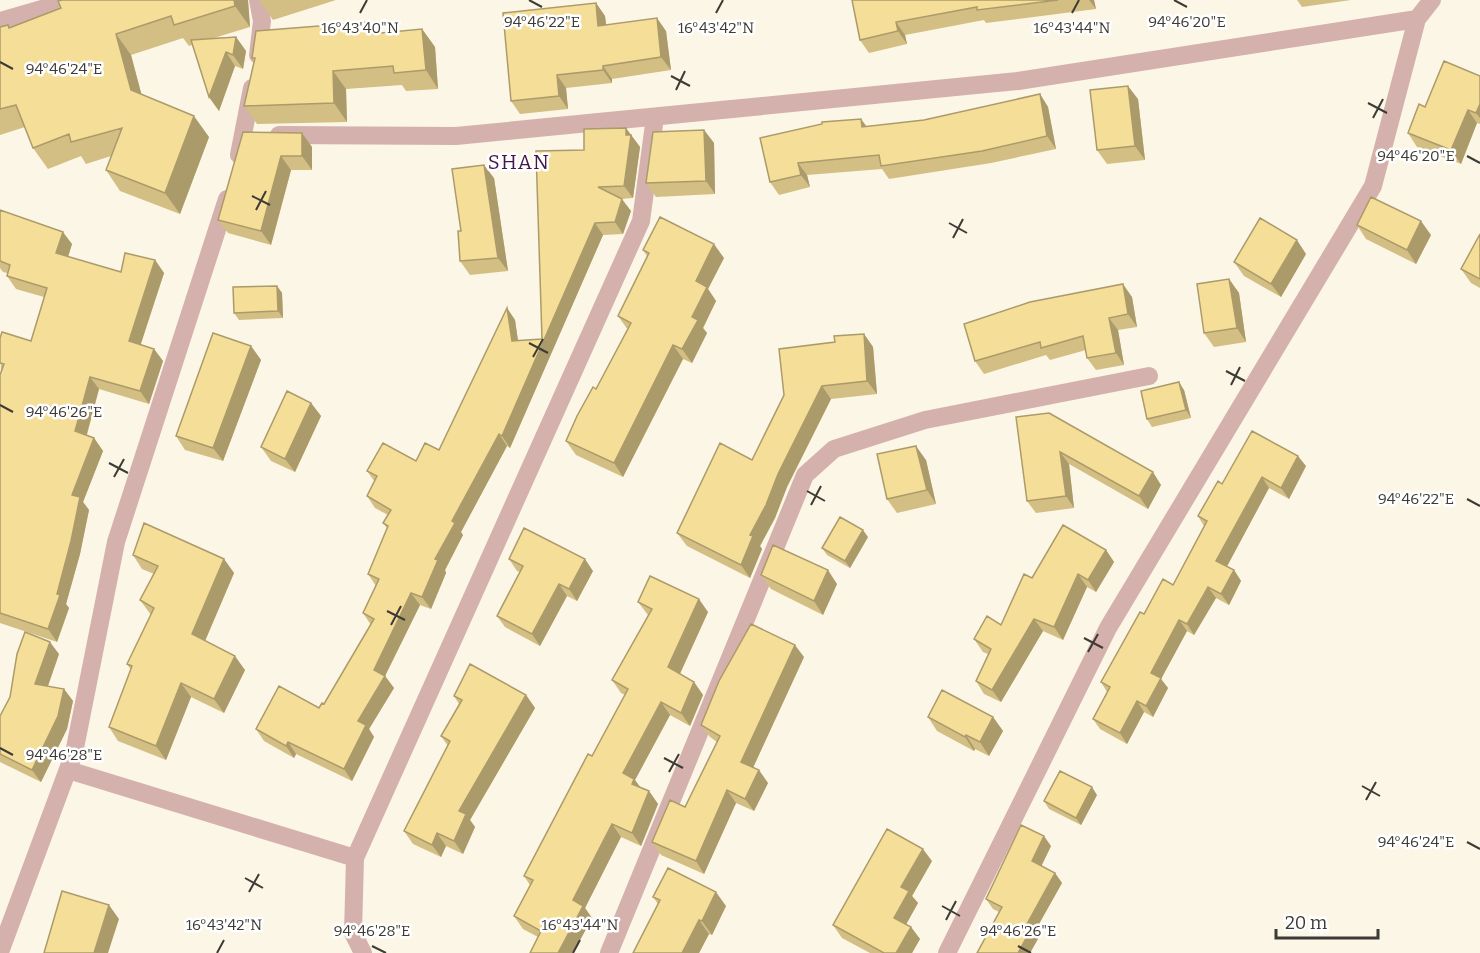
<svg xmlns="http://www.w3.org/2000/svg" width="1480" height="953" font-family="Bitter,serif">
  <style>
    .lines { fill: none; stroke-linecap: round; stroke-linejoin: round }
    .minor { stroke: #d5b1ae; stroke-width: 18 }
    .wall { fill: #d3bf83 }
    .shaded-wall { fill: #ac9b6a }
    .building { fill: #f5de98; stroke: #ac9b6a; stroke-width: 1.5 }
    .ticks { fill: none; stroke: #3d3b35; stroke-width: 2 }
    .labels { text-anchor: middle; stroke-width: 5; stroke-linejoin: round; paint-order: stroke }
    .quarter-label { font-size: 20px; letter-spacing: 1.5px; fill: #40164b; stroke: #fff }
    .ticks-label { font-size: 15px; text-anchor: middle; fill: #3d3b35; stroke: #fff; stroke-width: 5; stroke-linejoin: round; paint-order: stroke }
  </style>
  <rect width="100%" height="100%" fill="#fcf6e6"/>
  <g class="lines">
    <!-- minor -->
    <path class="minor" d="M 0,21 L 73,0
      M 258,55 L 262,21 L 258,0
      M 279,135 L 456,136 L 1018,81 L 1417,19
      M 239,155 L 252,88
      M 68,770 L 355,858
      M 0,952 L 74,753 L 116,542 L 227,199
      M 363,953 L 353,933 L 355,858 L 641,221 L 655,117
      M 609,953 L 805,475 L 834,449 L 925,420 L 1149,376
      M 947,953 L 1108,628 L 1373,186 L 1417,19 L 1432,0"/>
  </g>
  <!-- wall -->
  <path class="wall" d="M 248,0 L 250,27 L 214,38 L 236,37 L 246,51 L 243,69 L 235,66 L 219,111 L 209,97 L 192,45 L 189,46 L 183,38 L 131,55 L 141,94 L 209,137 L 180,214 L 120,191 L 106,170 L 111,156 L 86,164 L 81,156 L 48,169 L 33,148 L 25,127 L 0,135 L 0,27 L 8,25 L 10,28 L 61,8 Z
    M 259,0 L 336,0 L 273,20 Z
    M 852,0 L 1094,0 L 1096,9 L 986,23 L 984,20 L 905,35 L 907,44 L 869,53 L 860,40 Z
    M 1297,0 L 1351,0 L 1302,7 Z
    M 596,3 L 605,16 L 606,25 L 666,31 L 671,70 L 612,79 L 612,83 L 566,88 L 568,109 L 520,114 L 511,101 Z
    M 369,22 L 377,33 L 422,29 L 435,47 L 438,89 L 406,91 L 402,85 L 346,89 L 347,122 L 257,124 L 244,106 L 254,61 L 252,58 Z
    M 1480,76 L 1480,124 L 1477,123 L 1461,164 L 1417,147 L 1408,133 L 1425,107 Z
    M 1040,94 L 1048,107 L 1056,149 L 991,163 L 889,179 L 882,169 L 807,175 L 810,187 L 779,195 L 770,182 L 760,138 L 924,120 Z
    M 1138,99 L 1145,160 L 1107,164 L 1097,150 Z
    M 704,130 L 714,143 L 715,194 L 656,197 L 646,183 Z
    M 302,133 L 312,147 L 312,170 L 291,170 L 271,245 L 228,233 L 218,220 Z
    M 631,135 L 640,147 L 633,198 L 621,199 L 631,211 L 623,234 L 603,235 L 510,448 L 507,446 L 461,532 L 463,535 L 445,570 L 446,573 L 431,609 L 420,605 L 385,676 L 394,688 L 369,729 L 374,737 L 352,781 L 296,754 L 294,758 L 264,741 L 256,729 L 319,708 L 324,704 L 371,625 L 363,613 L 376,586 L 368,574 L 387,528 L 383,523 L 388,515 L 375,508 L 367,496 L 375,482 L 367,471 L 416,461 L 439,450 L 507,308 L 515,320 L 518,341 L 542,339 L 584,150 Z
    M 494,178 L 508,271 L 470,275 L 460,261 L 461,231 Z
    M 0,210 L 72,244 L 68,257 L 121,272 L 155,260 L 164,273 L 140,344 L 154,349 L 163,361 L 149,404 L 99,389 L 87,435 L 94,438 L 103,451 L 83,502 L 89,510 L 80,554 L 66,604 L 69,608 L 57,642 L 0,623 L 0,375 L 1,373 L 0,338 L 31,341 L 44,297 L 16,289 L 7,276 L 7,273 L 3,272 L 0,268 Z
    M 1357,225 L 1431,235 L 1416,264 L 1366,239 Z
    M 1480,234 L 1480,288 L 1471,283 L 1461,269 Z
    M 643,250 L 724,258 L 708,289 L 716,301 L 703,328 L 707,333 L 692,363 L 683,359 L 623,477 L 576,455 L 566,441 L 596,389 L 628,330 L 618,316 L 647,256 Z
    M 1306,254 L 1281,297 L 1244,276 L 1234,262 Z
    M 1229,279 L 1239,293 L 1246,342 L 1214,347 L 1204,333 Z
    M 277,286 L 282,293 L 283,318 L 239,320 L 234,313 Z
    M 1132,297 L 1137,327 L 1118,330 L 1124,365 L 1096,370 L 1087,358 L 1086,350 L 1050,360 L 1046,355 L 984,374 L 975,361 Z
    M 864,334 L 873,347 L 877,394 L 831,399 L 787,487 L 775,518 L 760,546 L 762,549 L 750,578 L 687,546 L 677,533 L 752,460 L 835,342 Z
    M 251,346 L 261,360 L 223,461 L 185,450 L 176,436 Z
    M 1184,390 L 1191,418 L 1152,427 L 1147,419 Z
    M 311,403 L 321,416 L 295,472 L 271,461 L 261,447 Z
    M 1016,417 L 1161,485 L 1148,509 L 1069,464 L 1074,508 L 1036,513 L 1027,501 Z
    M 926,460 L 936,504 L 897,513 L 887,499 Z
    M 1306,466 L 1289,499 L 1269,488 L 1227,566 L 1234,570 L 1241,581 L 1229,605 L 1216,598 L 1194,635 L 1187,631 L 1161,679 L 1168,688 L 1153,717 L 1144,712 L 1127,744 L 1100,729 L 1093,719 L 1107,692 L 1101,682 L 1144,614 L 1173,585 L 1204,526 L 1198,516 L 1222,484 Z
    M 868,537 L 850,568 L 827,555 L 822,548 Z
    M 1106,550 L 1114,562 L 1096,592 L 1087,587 L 1063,640 L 1043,631 L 1001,702 L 984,694 L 976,681 L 988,654 L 983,652 L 974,639 L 1001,625 Z
    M 133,555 L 224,559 L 234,573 L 205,641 L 245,670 L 224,713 L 191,697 L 166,760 L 118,741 L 109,727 L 131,670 L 127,664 L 151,615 L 140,600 L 154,574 L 142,569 Z
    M 509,559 L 593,571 L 577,601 L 567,596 L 540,646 L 505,627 L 497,616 L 520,572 L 517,571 Z
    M 761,575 L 837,584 L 823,615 L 771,589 Z
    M 638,602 L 708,612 L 680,674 L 694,682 L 703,695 L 690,726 L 670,715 L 635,780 L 640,787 L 649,791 L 658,804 L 641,846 L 621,837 L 585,908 L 592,918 L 573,953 L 530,953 L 538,937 L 523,929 L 514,916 L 530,885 L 524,876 L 592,756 L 625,695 L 621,693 L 612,680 L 648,615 Z
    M 59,654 L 48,686 L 64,689 L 73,701 L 67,729 L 41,782 L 0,762 L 0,716 Z
    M 804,657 L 753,768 L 768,783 L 754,811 L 736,803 L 704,874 L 661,855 L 652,842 L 685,807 L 717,742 L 710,737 L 701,725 Z
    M 526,695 L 535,708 L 470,820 L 475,827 L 463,854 L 446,846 L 441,857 L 413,844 L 404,831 L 448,746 L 441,736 L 459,704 L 454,696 Z
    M 928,717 L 993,717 L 1003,731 L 989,756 L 975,749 L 974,751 L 937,731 Z
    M 1097,795 L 1081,825 L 1049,809 L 1044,801 Z
    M 1051,846 L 1041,866 L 1055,873 L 1062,883 L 1035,931 L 1039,937 L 1030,953 L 977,953 L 999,912 L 993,909 L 986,899 Z
    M 932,861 L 912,896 L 918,903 L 906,924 L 911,927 L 920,939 L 912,953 L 870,953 L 842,938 L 833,925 Z
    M 653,897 L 726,906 L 712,935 L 709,934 L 699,953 L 633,953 L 658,904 Z"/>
  <!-- shaded-wall -->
  <path class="shaded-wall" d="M 234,0 L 248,0 L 250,27 L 235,6 Z
    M 1089,0 L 1094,0 L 1096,9 Z
    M 596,3 L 605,16 L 608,39 L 598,26 Z
    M 657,18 L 666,31 L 671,70 L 661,57 Z
    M 369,22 L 382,41 L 370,34 Z
    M 896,22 L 905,35 L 907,44 L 898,31 Z
    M 422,29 L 435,47 L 438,89 L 426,70 Z
    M 116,34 L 131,55 L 146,111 L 131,90 Z
    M 236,37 L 246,51 L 243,69 L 233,55 Z
    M 226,52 L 235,66 L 219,111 L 209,97 Z
    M 603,66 L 612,79 L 612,83 L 603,70 Z
    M 333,71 L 346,89 L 347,122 L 334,103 Z
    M 557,75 L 566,88 L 568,109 L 559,96 Z
    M 1128,86 L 1138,99 L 1145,160 L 1135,146 Z
    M 1040,94 L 1048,107 L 1056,149 L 1047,136 Z
    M 1480,104 L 1480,118 L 1476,113 Z
    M 1468,110 L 1477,123 L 1461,164 L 1451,150 Z
    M 194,116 L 209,137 L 180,214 L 165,193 Z
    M 861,119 L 870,131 L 862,127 Z
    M 626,128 L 640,147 L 633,198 L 624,186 Z
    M 704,130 L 714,143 L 715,194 L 706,181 Z
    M 302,133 L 312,147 L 312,170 L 302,156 Z
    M 281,156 L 291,170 L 271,245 L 261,231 Z
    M 798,163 L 807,175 L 810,187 L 801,175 Z
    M 484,165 L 494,178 L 508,271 L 498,258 Z
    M 622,199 L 631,211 L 623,234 L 615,222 Z
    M 1421,221 L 1431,235 L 1416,264 L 1407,250 Z
    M 595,223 L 603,235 L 510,448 L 502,436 Z
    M 63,232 L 72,244 L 65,266 L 56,253 Z
    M 1297,240 L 1306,254 L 1281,297 L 1271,284 Z
    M 714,244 L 724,258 L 708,289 L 716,301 L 703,328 L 707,333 L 692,363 L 682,349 L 692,317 L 696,281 Z
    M 155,260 L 164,273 L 138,353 L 129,341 Z
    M 1229,279 L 1239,293 L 1246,342 L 1237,328 Z
    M 1123,284 L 1132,297 L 1137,327 L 1128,314 Z
    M 277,286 L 282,293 L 283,318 L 278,311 Z
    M 507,308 L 515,320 L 520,354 L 512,341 Z
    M 1109,318 L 1118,330 L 1124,365 L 1116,353 Z
    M 864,334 L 873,347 L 877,394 L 867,381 Z
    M 673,345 L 683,359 L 623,477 L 614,463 Z
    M 251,346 L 261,360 L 223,461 L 213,448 Z
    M 154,349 L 163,361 L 149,404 L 140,391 Z
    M 90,377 L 99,389 L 84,444 L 75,431 Z
    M 1179,382 L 1184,390 L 1191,418 L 1186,410 Z
    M 822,386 L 831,399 L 787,487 L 775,518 L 760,546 L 762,549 L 750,578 L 741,565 L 750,535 L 778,474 Z
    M 311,403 L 321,416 L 295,472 L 285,459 Z
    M 499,434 L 507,446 L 461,532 L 463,535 L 445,570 L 446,573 L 431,609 L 422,597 L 435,559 L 452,521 Z
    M 94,438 L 103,451 L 83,502 L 89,510 L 80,554 L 66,604 L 69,608 L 57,642 L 48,629 L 57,594 L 72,495 Z
    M 916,446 L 926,460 L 936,504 L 927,490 Z
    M 1060,452 L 1069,464 L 1074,508 L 1066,496 Z
    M 1298,456 L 1306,466 L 1289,499 L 1281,488 Z
    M 1153,472 L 1161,485 L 1148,509 L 1139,496 Z
    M 1262,477 L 1269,488 L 1224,572 L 1216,561 Z
    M 863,530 L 868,537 L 850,568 L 845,561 Z
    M 1106,550 L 1114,562 L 1096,592 L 1088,580 Z
    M 224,559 L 234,573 L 202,648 L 192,634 Z
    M 585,559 L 593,571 L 577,601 L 569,589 Z
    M 828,570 L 837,584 L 823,615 L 814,601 Z
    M 1234,570 L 1241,581 L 1229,605 L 1221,594 Z
    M 1078,574 L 1087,587 L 1063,640 L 1054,627 Z
    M 559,584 L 567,596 L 540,646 L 532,634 Z
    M 1208,587 L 1216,598 L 1194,635 L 1187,624 Z
    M 411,593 L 420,605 L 385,676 L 394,688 L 369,729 L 374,737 L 352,781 L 344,769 L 358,721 L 374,670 Z
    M 699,599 L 708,612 L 677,680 L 668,667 Z
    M 1034,619 L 1043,631 L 1001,702 L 992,690 Z
    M 1179,620 L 1187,631 L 1161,679 L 1168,688 L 1153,717 L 1146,706 L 1151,673 Z
    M 50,642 L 59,654 L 44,697 L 35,684 Z
    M 795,645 L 804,657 L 750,774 L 741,762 Z
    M 235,656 L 245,670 L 224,713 L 214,699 Z
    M 694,682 L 703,695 L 690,726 L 681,713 Z
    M 181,683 L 191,697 L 166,760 L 156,746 Z
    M 64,689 L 73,701 L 67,729 L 41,782 L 32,770 Z
    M 526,695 L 535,708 L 470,820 L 475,827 L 463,854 L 454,841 L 459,811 Z
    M 1137,701 L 1144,712 L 1127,744 L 1120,733 Z
    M 661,702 L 670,715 L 635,780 L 643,791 L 641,796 L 623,773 Z
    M 993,717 L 1003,731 L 989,756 L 980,742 Z
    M 966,735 L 975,749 L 974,751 L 965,737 Z
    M 288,742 L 296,754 L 294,758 L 286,746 Z
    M 759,770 L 768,783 L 754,811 L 745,799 Z
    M 1092,787 L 1097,795 L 1081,825 L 1076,818 Z
    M 727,790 L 736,803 L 704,874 L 696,861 Z
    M 649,791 L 658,804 L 641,846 L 632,833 Z
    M 612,824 L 621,837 L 585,908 L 592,918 L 573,953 L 558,953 L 573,900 Z
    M 437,833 L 446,846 L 441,857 L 432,845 Z
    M 1044,836 L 1051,846 L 1039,871 L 1032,861 Z
    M 923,849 L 932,861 L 912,896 L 918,903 L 903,930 L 894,918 L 901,887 Z
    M 1055,873 L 1062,883 L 1035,931 L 1039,937 L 1030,953 L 1018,953 L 1027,924 Z
    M 716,892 L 726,906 L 712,935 L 702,921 Z
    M 109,905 L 119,919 L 108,953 L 94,953 Z
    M 699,920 L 709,934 L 699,953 L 682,953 Z
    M 911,927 L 920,939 L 912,953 L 896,953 Z"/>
  <!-- building -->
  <path class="building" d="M 62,0 L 234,0 L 235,6 L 174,25 L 171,16 L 116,34 L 131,90 L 194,116 L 165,193 L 106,170 L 122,128 L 71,142 L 69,134 L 33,148 L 16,105 L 0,109 L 0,27 L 8,25 L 9,28 L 61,8 L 58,1 Z
    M 852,0 L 1058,0 L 977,10 L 977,7 L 896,22 L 898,31 L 860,40 Z
    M 596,3 L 598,26 L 657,18 L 661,57 L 603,66 L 603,70 L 557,75 L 559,96 L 511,101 L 503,13 Z
    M 369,22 L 370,34 L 422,29 L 426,70 L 394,73 L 393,66 L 333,71 L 334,103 L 244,106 L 255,58 L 252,58 L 256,31 Z
    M 236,37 L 233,55 L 226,52 L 209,97 L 191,40 Z
    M 1444,61 L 1480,76 L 1480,104 L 1476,113 L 1468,110 L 1451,150 L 1408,133 L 1419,104 L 1425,107 Z
    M 1128,86 L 1135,146 L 1097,150 L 1090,90 Z
    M 1040,94 L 1047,136 L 982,151 L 881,166 L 879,155 L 798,163 L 801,175 L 770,182 L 760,138 L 822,124 L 822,122 L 861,119 L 862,127 L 924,120 Z
    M 626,128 L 626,135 L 631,135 L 624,186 L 598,187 L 622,199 L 615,222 L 595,223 L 502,436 L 499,434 L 452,521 L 455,523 L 435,559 L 438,560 L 422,597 L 411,593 L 374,670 L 385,676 L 358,721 L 366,725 L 344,769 L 288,742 L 286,746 L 256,729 L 279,686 L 319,708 L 322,703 L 324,704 L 374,619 L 363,613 L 379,579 L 368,574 L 388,526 L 383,523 L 391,510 L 367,496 L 377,476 L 367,471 L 383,443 L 416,461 L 425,443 L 439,450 L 507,308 L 512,341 L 542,339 L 536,151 L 584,150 L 584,129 Z
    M 704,130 L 706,181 L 646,183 L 653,132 Z
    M 243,132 L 302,133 L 302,156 L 281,156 L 261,231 L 218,220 Z
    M 484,165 L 498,258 L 460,261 L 458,231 L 461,231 L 452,169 Z
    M 1371,197 L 1421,221 L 1407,250 L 1357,225 Z
    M 0,210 L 63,232 L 56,253 L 121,272 L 125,253 L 155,260 L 129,341 L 154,349 L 140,391 L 90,377 L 75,431 L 94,438 L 72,495 L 80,497 L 71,541 L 57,594 L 60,595 L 48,629 L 0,613 L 0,375 L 4,364 L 0,363 L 0,338 L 2,332 L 31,341 L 47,288 L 7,276 L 10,265 L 0,261 Z
    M 660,217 L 714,244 L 696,281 L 707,287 L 692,317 L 698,320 L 682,349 L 673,345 L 614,463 L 566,441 L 577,416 L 593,387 L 596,389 L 631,323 L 618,316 L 649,253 L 643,250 Z
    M 1260,218 L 1297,240 L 1271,284 L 1234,262 Z
    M 1480,234 L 1480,279 L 1461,269 Z
    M 1229,279 L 1237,328 L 1204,333 L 1197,284 Z
    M 1123,284 L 1128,314 L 1109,318 L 1116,353 L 1087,358 L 1083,336 L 1041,348 L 1040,342 L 975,361 L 964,324 L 1030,302 Z
    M 277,286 L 278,311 L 234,313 L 233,287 Z
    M 213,333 L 251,346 L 213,448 L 176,436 Z
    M 864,334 L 867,381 L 822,386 L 778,474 L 766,505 L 750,535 L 753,536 L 741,565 L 677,533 L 720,443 L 752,460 L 784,395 L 779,349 L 835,342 L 834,336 Z
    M 1179,382 L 1186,410 L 1147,419 L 1141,391 Z
    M 287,391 L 311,403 L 285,459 L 261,447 Z
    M 1049,413 L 1153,472 L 1139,496 L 1060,452 L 1066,496 L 1027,501 L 1016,417 Z
    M 1252,431 L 1298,456 L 1281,488 L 1262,477 L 1216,561 L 1234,570 L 1221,594 L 1208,587 L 1187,624 L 1179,620 L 1151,673 L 1161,678 L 1146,706 L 1137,701 L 1120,733 L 1093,719 L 1110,687 L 1101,682 L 1140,612 L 1144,614 L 1163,579 L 1173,585 L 1207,521 L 1198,516 L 1218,481 L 1222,484 Z
    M 916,446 L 927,490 L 887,499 L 877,454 Z
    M 840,517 L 863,530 L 845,561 L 822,548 Z
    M 144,523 L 224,559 L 192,634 L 235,656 L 214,699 L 181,683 L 156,746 L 109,727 L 132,666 L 127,664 L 154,608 L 140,600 L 158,566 L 133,555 Z
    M 1063,525 L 1106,550 L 1088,580 L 1078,574 L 1054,627 L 1034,619 L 992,690 L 976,681 L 991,649 L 974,639 L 987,616 L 1001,625 L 1024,574 L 1032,578 Z
    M 524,528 L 585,559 L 569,589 L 559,584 L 532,634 L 497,616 L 523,566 L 509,559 Z
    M 773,545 L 828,570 L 814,601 L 761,575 Z
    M 650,576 L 699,599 L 668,667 L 694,682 L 681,713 L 661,702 L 623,773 L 634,779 L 632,784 L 649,791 L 632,833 L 612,824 L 573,900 L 583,906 L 558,953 L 530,953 L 541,931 L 514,916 L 533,880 L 524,876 L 588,754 L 592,756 L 628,689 L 612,680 L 652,609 L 638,602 Z
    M 751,624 L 795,645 L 741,762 L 759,770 L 745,799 L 727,790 L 696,861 L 652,842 L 670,800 L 685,807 L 720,736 L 701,725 L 719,681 Z
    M 25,632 L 50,642 L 35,684 L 64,689 L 58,716 L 32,770 L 0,754 L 0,716 L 10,697 L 17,654 Z
    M 470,664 L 526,695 L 459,811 L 466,814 L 454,841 L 437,833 L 432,845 L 404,831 L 450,741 L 441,736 L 462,700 L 454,696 Z
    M 942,690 L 993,717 L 980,742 L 966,735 L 965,737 L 928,717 Z
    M 1060,771 L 1092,787 L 1076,818 L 1044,801 Z
    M 1021,825 L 1044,836 L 1032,861 L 1055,873 L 1027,924 L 1032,927 L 1018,953 L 977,953 L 1002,907 L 986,899 Z
    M 887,829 L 923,849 L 901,887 L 909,891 L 894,918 L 911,927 L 896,953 L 884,953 L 833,925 Z
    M 668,868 L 716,892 L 702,921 L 699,920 L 682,953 L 633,953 L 660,900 L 653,897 Z
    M 62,891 L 109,905 L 94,953 L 44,953 Z"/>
  <!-- ticks -->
  <path class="ticks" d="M 529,0 L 542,7M 1174,0 L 1187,7M 360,13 L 367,0M 716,13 L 723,0M 1072,13 L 1079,0M 0,62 L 13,69M 671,76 L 690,86M 676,90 L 685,71M 1368,103 L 1387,113M 1373,118 L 1383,99M 1467,156 L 1480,163M 252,196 L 270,205M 256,210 L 266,191M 949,223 L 967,233M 953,238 L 963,219M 529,343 L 548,353M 533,357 L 543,339M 1226,371 L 1245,381M 1231,385 L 1240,367M 0,405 L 13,412M 109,463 L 128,473M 114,477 L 124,459M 807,491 L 825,501M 1467,499 L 1480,506M 811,505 L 821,486M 387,611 L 405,620M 391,625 L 401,606M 1084,638 L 1103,648M 1088,652 L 1098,634M 0,748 L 13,755M 664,758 L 683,768M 669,772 L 679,754M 1362,786 L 1380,796M 1366,800 L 1376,782M 1467,842 L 1480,849M 245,878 L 263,888M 249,892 L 259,874M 942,906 L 960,916M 946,920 L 956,901M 372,946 L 386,953M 1018,946 L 1031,953M 217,953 L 224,940M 573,953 L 580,940"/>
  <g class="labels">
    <!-- quarter labels -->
    <g class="quarter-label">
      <text x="519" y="169">SHAN</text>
    </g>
  </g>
  <g class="ticks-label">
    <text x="542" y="27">94°46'22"E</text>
    <text x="1187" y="27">94°46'20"E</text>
    <text x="360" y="33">16°43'40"N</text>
    <text x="716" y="33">16°43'42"N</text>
    <text x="1072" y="33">16°43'44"N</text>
    <text x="64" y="74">94°46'24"E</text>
    <text x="1416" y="161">94°46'20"E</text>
    <text x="64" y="417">94°46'26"E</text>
    <text x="1416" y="504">94°46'22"E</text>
    <text x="64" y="760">94°46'28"E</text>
    <text x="1416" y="847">94°46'24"E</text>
    <text x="224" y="930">16°43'42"N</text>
    <text x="580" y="930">16°43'44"N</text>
    <text x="372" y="936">94°46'28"E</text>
    <text x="1018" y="936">94°46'26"E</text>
  </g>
  <!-- scale -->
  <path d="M1276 929v9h102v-9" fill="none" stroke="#3d3b35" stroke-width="3"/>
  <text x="1285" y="929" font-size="18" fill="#3d3b35" stroke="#ffffff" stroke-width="4.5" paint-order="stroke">20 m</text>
</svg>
